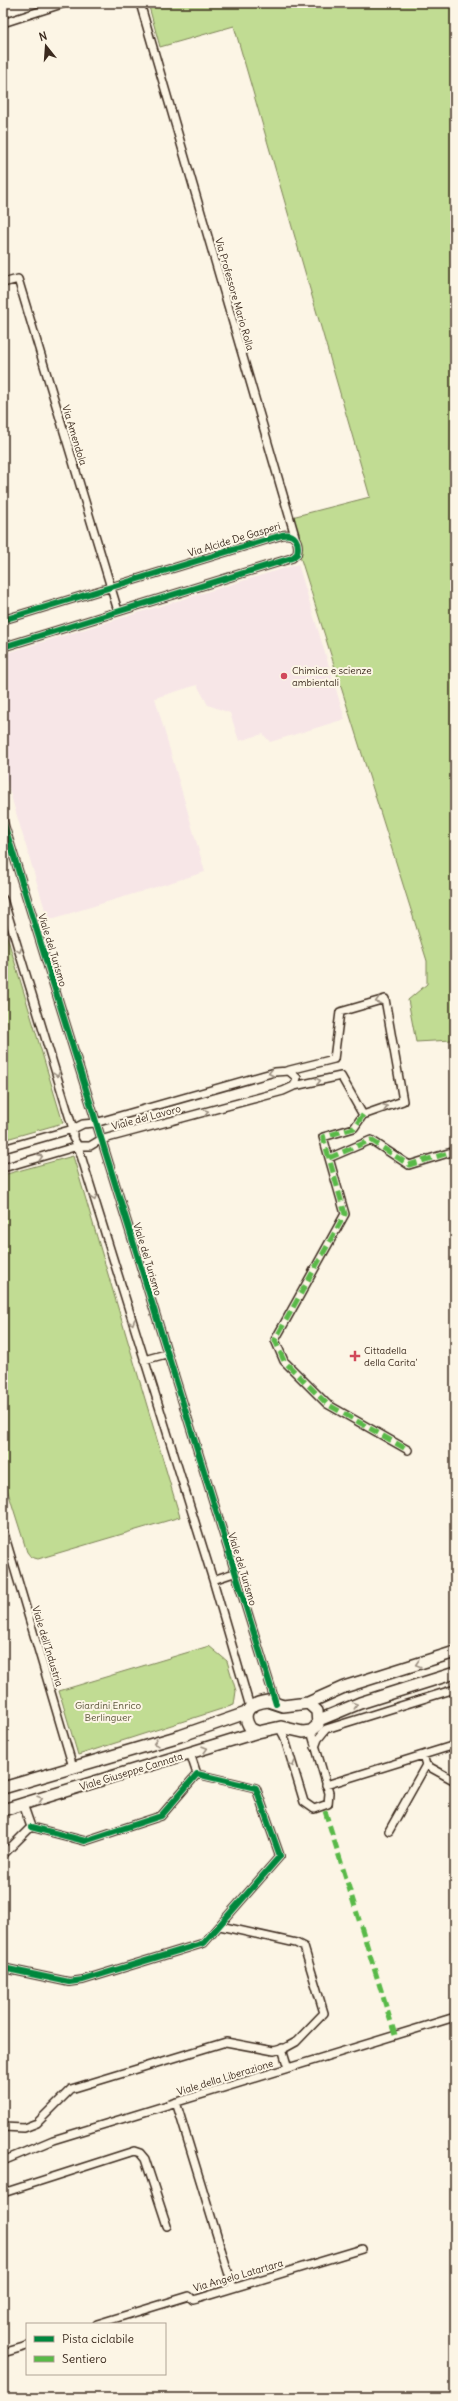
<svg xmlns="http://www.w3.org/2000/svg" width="458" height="2401" font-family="Delius,sans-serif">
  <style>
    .built { fill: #f7e6e7 }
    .green { fill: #c1dc93; stroke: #7e8358 }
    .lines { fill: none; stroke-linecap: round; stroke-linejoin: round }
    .street-casing { stroke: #3b2a1e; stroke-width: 10 }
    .secondary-casing { stroke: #3b2a1e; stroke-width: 14 }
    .street { stroke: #fcf5e5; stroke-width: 7 }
    .secondary { stroke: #fcf5e5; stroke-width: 11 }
    .quiet { stroke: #58b947; stroke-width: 5; stroke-dasharray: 10 5; stroke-linecap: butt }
    .cycleway-casing { stroke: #fcf5e5; stroke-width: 8 }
    .cycleway { stroke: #00873e; stroke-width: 6 }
    .oneway { stroke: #9c9082 }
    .poi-dot { fill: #d1495b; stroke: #fcf5e5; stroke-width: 1.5 }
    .labels { text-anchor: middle; stroke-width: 4; stroke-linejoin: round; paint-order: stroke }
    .street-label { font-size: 10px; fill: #3b2a1e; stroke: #fcf5e5 }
    .poi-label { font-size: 10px; fill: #3b2a1e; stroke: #fcf5e5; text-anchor: start }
    .park-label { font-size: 10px; fill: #5c563b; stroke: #fcf5e5 }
  </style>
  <rect width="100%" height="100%" fill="#fcf5e5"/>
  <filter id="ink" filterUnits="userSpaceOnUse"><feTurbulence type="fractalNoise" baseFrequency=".025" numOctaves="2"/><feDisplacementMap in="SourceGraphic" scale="8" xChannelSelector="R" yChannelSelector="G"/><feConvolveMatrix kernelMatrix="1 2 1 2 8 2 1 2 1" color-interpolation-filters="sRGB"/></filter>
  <g filter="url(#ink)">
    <!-- built -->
    <path class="built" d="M 298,564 L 345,719 L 270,742 L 263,734 L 239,741 L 230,713 L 208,705 L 197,685 L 155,698 L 205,872 L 48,920 L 3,769 L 3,654 Z"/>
    <!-- green -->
    <path class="green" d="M 148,3 L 455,3 L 455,1039 L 452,1040 L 416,1042 L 408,1000 L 427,984 L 427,961 L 288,518 L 370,497 L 234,26 L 160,47 Z
      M 3,923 L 63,1123 L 3,1140 Z
      M 73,1156 L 180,1517 L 38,1559 L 31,1557 L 27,1552 L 3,1476 L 3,1175 Z
      M 209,1646 L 227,1661 L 236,1691 L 234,1705 L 78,1755 L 59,1691 Z"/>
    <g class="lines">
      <defs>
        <path id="street" d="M 140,3 L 295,536
          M 3,23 L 65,3
          M 3,283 L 18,279 L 118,611
          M 3,620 L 282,535 C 295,532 300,542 297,554 L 292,558 L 3,647
          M 3,821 L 276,1704
          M 3,899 L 73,1129 L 73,1138 L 78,1146 L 213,1580 L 250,1707
          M 286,1071 L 334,1059 L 340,1012 L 385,999 L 403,1101 L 363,1115 L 341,1076 L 294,1086
          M 363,1115 L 354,1128 L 323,1137 L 345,1214 L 275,1340 L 284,1361 L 327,1404 L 408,1450
          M 3,1149 L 73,1129 L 83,1124 L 95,1123 L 275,1072 L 289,1071 L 297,1078 L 294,1086 L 283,1091 L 100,1140 L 90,1146 L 78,1146 L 3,1168
          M 329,1158 L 371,1140 L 409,1165 L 455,1151
          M 144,1360 L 166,1354
          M 3,1530 L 73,1767
          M 213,1580 L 234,1573
          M 279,1727 L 284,1736 L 304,1802 L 314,1809 L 328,1804 L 329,1793 L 311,1731
          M 315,1747 L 318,1739 L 326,1729 L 455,1689
          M 190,1753 L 197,1774
          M 423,1755 L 426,1765 L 455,1781
          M 326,1785 L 455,1745
          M 23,1804 L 31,1827
          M 389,1831 L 426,1765
          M 3,1855 L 31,1827
          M 3,1968 L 69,1982 L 83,1980 L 204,1943 L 280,1856 L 256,1788 L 197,1774 L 161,1816 L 85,1841 L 31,1827
          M 282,2048 L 288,2068
          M 176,2102 L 233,2288
          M 3,2127 L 24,2128 L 37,2123 L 71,2089 L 226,2042 L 274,2051 L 285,2048 L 296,2042 L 324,2013 L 304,1947 L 296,1943 L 220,1926
          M 3,2161 L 53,2140 L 455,2017
          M 3,2193 L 134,2151 L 140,2153 L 145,2159 L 167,2226
          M 97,2324 L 189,2296 L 193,2300 L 197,2299 L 362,2249
          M 3,2353 L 27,2346"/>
        <path id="secondary" d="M 268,1701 L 283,1706 L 308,1703 L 317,1711 L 318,1725 L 311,1731 L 303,1732 L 281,1727 L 258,1732 L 251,1729 C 239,1712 251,1703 268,1701 Z
          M 308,1703 L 344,1687 L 455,1652
          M 319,1720 L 360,1703 L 455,1673
          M 3,1788 L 180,1736 L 246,1713
          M 3,1810 L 258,1732"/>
      </defs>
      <!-- street casing -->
      <use href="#street" class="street-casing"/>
      <!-- secondary casing -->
      <use href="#secondary" class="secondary-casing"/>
      <!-- street -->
      <use href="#street" class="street"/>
      <!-- secondary -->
      <use href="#secondary" class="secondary"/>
      <!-- quiet -->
      <path class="quiet" d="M 363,1115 L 354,1128 L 323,1137 L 345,1214 L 275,1340 L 284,1361 L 327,1404 L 408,1450
        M 329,1158 L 371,1140 L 409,1165 L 455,1151
        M 325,1811 L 395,2035"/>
      <defs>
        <path id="cycleway" d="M 3,620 L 282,535 C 295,532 300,542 297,554 L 292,558 L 3,647
          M 3,821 L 276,1704
          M 3,1968 L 69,1982 L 83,1980 L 204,1943 L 280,1856 L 256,1788 L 197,1774 L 161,1816 L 85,1841 L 31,1827"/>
      </defs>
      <!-- cycleway casing -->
      <use href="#cycleway" class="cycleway-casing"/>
      <!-- cycleway -->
      <use href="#cycleway" class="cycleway"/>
    </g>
    <!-- one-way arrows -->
    <defs><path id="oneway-chevron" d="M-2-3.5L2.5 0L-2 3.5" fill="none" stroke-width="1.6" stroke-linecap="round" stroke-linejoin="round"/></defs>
    <g class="oneway">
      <use href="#oneway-chevron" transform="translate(19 950) rotate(73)"/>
      <use href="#oneway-chevron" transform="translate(378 1001) rotate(164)"/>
      <use href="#oneway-chevron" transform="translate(271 1073) rotate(167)"/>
      <use href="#oneway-chevron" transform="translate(57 1074) rotate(73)"/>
      <use href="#oneway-chevron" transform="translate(318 1081) rotate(-12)"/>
      <use href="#oneway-chevron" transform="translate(385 1107) rotate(-19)"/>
      <use href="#oneway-chevron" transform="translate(206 1112) rotate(-15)"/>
      <use href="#oneway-chevron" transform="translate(40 1157) rotate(-16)"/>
      <use href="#oneway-chevron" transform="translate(94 1198) rotate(73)"/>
      <use href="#oneway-chevron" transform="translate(132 1322) rotate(73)"/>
      <use href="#oneway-chevron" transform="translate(418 1664) rotate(163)"/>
      <use href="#oneway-chevron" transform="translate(355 1705) rotate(-19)"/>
      <use href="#oneway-chevron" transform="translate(156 1743) rotate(164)"/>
      <use href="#oneway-chevron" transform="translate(205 1749) rotate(-16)"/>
      <use href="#oneway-chevron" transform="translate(292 1764) rotate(73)"/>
      <use href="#oneway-chevron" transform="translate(40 1799) rotate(-17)"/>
    </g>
  </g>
  <!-- markers -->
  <g class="poi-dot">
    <circle cx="284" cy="676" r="4"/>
    <path d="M353 1350h4v4h4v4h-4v4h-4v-4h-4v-4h4z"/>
  </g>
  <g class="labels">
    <!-- street labels -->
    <g class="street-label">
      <text transform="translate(235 294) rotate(74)" y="4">Via Professore Mario Rolla</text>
      <text transform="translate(75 435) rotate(73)" y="4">Via Amendola</text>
      <text transform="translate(234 539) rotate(-17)" y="4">Via Alcide De Gasperi</text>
      <text transform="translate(53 950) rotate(73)" y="4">Viale del Turismo</text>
      <text transform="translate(146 1117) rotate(-15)" y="4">Viale del Lavoro</text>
      <text transform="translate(148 1259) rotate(73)" y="4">Viale del Turismo</text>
      <text transform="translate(243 1569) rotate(73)" y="4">Viale del Turismo</text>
      <text transform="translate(48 1646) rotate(73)" y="4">Viale dell'Industria</text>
      <text transform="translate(131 1771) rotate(-17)" y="4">Viale Giuseppe Cannata</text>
      <text transform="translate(225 2077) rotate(-17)" y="4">Viale della Liberazione</text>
      <text transform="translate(238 2275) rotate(-16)" y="4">Via Angelo Latartara</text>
    </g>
    <!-- poi labels -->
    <g class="poi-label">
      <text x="292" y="674">Chimica e scienze<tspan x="292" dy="12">ambientali</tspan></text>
      <text x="364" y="1354">Cittadella<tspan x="364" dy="12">della Carita'</tspan></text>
    </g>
    <!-- park labels -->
    <g class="park-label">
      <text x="108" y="1709">Giardini Enrico<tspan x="108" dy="12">Berlinguer</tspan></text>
    </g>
  </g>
  <!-- margin -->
  <rect width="458" height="2401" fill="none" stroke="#fcf5e5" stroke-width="16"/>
  <rect x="8" y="8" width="442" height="2385" fill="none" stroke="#3b2a1e" stroke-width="1.5" filter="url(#ink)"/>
  <!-- legend -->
  <rect x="26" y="2323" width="140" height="52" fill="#fcf5e5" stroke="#afa495"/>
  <rect x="34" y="2336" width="20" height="6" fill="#00873e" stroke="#afa495"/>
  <text x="62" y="2343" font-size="12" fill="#3b2a1e">Pista ciclabile</text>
  <rect x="34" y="2356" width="20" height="6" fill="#58b947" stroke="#afa495"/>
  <text x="62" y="2363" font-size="12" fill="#3b2a1e">Sentiero</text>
  <!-- north arrow -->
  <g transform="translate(46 46) rotate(343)" stroke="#fcf5e5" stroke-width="3" paint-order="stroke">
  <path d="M0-3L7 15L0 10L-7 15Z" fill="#3b2a1e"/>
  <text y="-6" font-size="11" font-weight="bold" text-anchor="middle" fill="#3b2a1e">N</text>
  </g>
</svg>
